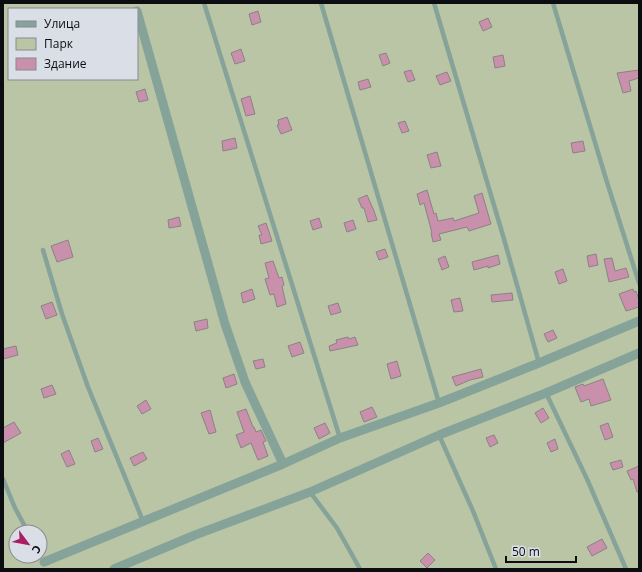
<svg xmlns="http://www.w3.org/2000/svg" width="642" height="572" font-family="'Open Sans',sans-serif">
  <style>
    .green { fill: #b9c5a4; fill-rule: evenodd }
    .building { fill: #c890aa; stroke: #8b8286 }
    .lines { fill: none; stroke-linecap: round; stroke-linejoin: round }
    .lane { stroke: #86a39a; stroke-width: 4.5 }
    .street { stroke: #86a39a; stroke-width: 9 }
  </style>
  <rect width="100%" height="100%" fill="#dadee7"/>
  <!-- green -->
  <path class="green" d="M 3,3 L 639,3 L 639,569 L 3,569 ZM 9,9 L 137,9 L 137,79 L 9,79 ZM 16,532 L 40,532 L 40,556 L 16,556 Z"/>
  <!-- building -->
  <path class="building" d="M 258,11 L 261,22 L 252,25 L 249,14 Z
    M 488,18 L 492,27 L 483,31 L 479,22 Z
    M 241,49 L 245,61 L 235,64 L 231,53 Z
    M 386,53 L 390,63 L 383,66 L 379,55 Z
    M 503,55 L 505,66 L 495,68 L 493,57 Z
    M 411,70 L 415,80 L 408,82 L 404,72 Z
    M 639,70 L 639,78 L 629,81 L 631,91 L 623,93 L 617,73 Z
    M 447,72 L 451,81 L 440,85 L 436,76 Z
    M 368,79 L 371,87 L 360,90 L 358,82 Z
    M 145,89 L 148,100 L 139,102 L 136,92 Z
    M 250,96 L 255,114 L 246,116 L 241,99 Z
    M 287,117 L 292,130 L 281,134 L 277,125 L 279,125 L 278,120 Z
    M 405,121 L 409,131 L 402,133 L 398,123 Z
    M 235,138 L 237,148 L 223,151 L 222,141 Z
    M 583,141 L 585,151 L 573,153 L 571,143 Z
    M 437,152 L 441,166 L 431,168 L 427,155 Z
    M 427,190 L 434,214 L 436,213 L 438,221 L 453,218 L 454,221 L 479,213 L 474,196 L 482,193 L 491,224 L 469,231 L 467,227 L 439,234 L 441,240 L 433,242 L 431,233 L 432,233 L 424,203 L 420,205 L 417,194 Z
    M 367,195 L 374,211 L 377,220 L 368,222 L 364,208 L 362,208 L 358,199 Z
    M 179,217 L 181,226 L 169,228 L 168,220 Z
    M 319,218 L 322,227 L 313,230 L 310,221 Z
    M 353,220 L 356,229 L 347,232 L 344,223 Z
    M 266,223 L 272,241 L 261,244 L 259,235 L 262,235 L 258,226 Z
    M 68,240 L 73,257 L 57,262 L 51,246 Z
    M 385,249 L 388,257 L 379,260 L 376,252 Z
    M 596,254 L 598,265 L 589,267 L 587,256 Z
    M 498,255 L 500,264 L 488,268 L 488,266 L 474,270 L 472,262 Z
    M 445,256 L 449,267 L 442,270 L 438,259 Z
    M 612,258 L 615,271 L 626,268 L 629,277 L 609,282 L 604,259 Z
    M 273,261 L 279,278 L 282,277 L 284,285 L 282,286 L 286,304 L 277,307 L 274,294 L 270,295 L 265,279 L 269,278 L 265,263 Z
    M 563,269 L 567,281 L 559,284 L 555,272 Z
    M 252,289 L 255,299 L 243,303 L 241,293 Z
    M 633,289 L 634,292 L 636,291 L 639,300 L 639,307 L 626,311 L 619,294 Z
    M 512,293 L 513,300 L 492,302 L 491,295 Z
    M 460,298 L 463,311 L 454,312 L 451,300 Z
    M 52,302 L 57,315 L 46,319 L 41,306 Z
    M 338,303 L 341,312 L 331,315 L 328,306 Z
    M 207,319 L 208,328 L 196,331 L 194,322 Z
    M 553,330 L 557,338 L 548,342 L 544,334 Z
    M 348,337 L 349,339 L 355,337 L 358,345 L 330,351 L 329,346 L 337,343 L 336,340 Z
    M 300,342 L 304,353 L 292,357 L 288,346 Z
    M 16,346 L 18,355 L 3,359 L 3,349 Z
    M 263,359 L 265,367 L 256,369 L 253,361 Z
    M 397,361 L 401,376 L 391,379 L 387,364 Z
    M 481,369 L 483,377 L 470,380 L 456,386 L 452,377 L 463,374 Z
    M 234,374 L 237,384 L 226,388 L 223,378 Z
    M 603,379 L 611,400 L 591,406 L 589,399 L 581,402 L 575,387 L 583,384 L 584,386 Z
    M 52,385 L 56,394 L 44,398 L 41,389 Z
    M 146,400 L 151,409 L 142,414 L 137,406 Z
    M 372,407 L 377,417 L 364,422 L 360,412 Z
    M 543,408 L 549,418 L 541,423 L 535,413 Z
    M 246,409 L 253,427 L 254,427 L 256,432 L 261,430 L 266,441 L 263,442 L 268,456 L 258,460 L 251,443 L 241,448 L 236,435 L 244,432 L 237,412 Z
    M 210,410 L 216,432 L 209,434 L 201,413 Z
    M 14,422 L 21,433 L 3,443 L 3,428 Z
    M 325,423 L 330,433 L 319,439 L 314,428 Z
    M 608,423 L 613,437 L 605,440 L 600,426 Z
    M 494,435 L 498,443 L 490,447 L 486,438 Z
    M 98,438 L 103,449 L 95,452 L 91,441 Z
    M 555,439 L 558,449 L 551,452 L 547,443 Z
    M 69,450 L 75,464 L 67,467 L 61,454 Z
    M 143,452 L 147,459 L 134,466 L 130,458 Z
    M 621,460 L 623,467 L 613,470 L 610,463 Z
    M 639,466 L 639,492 L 637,492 L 633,479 L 631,480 L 627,471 Z
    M 602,539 L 607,548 L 592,556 L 587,547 Z
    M 428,553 L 435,560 L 427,568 L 420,561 Z"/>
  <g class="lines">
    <!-- lane -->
    <path class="lane" d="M 204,3 L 340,438
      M 321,3 L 439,403
      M 434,3 L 504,239 L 539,363
      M 553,3 L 606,179 L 639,283
      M 43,250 L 62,314 L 88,387 L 143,521
      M 546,393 L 587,479 L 626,569
      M 439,435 L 473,511 L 496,569
      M 3,479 L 15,508 L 28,532
      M 310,492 L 337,528 L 360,569"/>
    <!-- street -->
    <path class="street" d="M 137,11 L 225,324 L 245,382 L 283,464
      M 44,562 L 283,464 L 340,438 L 439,403 L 539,363 L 639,321
      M 114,569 L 195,535 L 310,492 L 439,435 L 546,393 L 639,353"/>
  </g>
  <!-- border -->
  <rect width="642" height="572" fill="none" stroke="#0c0d10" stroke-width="8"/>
  <!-- legend -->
  <rect x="8" y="8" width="130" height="72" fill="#dadee7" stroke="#888a91"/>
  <rect x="16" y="21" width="20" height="6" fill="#86a39a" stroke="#888a91"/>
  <text x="44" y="28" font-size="12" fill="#0c0d10">Улица</text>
  <rect x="16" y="38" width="20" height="12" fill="#b9c5a4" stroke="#888a91"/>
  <text x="44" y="48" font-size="12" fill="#0c0d10">Парк</text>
  <rect x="16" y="58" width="20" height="12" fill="#c890aa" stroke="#888a91"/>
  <text x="44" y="68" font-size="12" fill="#0c0d10">Здание</text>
  <!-- north arrow -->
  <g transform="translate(28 544) rotate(122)"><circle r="19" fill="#dadee7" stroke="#888a91"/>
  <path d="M0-3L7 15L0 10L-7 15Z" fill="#aa1f63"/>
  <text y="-6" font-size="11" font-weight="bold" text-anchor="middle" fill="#0c0d10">С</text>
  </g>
  <!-- scale -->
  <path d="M506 556v6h70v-6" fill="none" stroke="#0c0d10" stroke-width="2"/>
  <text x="512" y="556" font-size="12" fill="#0c0d10" stroke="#dadee7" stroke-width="3" paint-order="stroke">50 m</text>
</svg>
